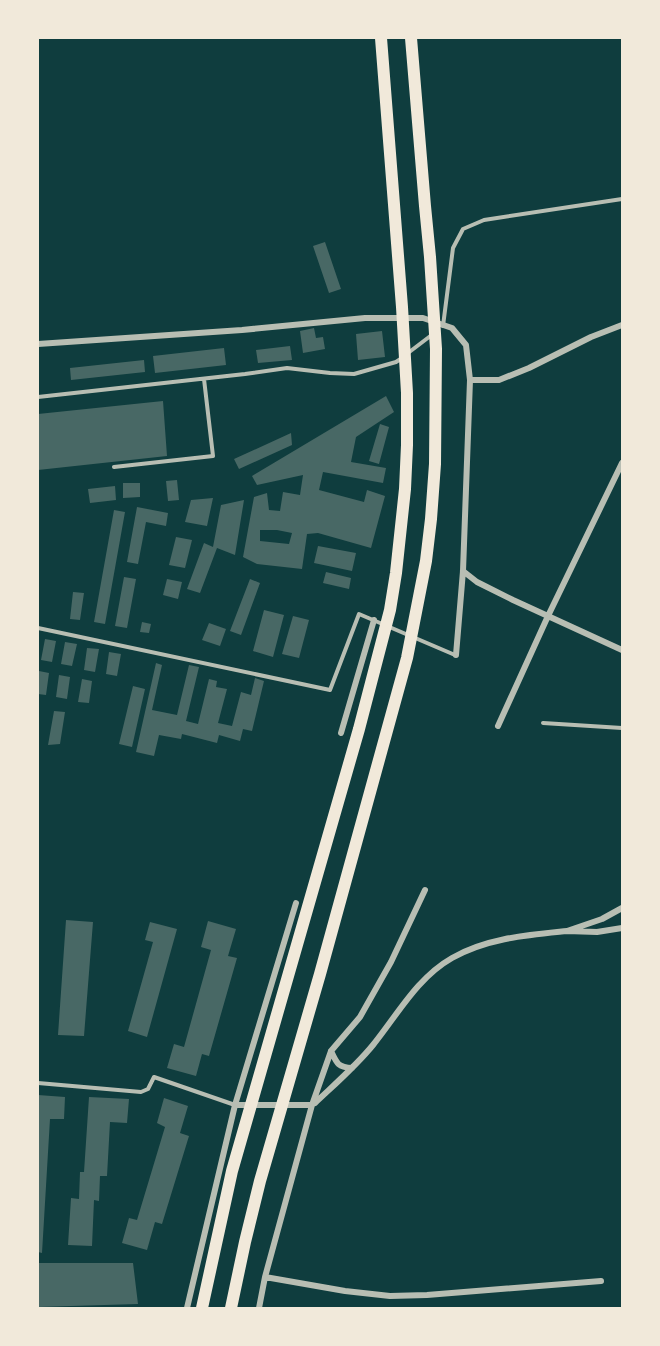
<svg xmlns="http://www.w3.org/2000/svg" width="660" height="1346" font-family="'Asap Condensed',sans-serif">
  <style>
    .building { fill: #486865; fill-rule: evenodd }
    .lines { fill: none; stroke-linecap: round; stroke-linejoin: round }
    .service { stroke: #b8beb3; stroke-width: 4 }
    .minor { stroke: #b8beb3; stroke-width: 6 }
    .trunk { stroke: #f1e9da; stroke-width: 12 }
  </style>
  <rect width="100%" height="100%" fill="#0f3d3e"/>
  <!-- building -->
  <path class="building" d="M 325,242 L 341,289 L 329,293 L 313,246 Z
    M 314,328 L 316,338 L 323,337 L 325,349 L 303,353 L 300,331 Z
    M 382,331 L 385,357 L 358,360 L 356,334 Z
    M 290,346 L 292,360 L 258,363 L 256,350 Z
    M 224,348 L 226,365 L 155,373 L 153,356 Z
    M 144,360 L 145,372 L 71,380 L 70,368 Z
    M 386,396 L 394,412 L 356,437 L 351,462 L 386,468 L 383,483 L 323,472 L 319,490 L 364,502 L 367,490 L 385,496 L 371,548 L 318,533 L 307,534 L 302,569 L 257,564 L 243,557 L 254,497 L 267,493 L 269,510 L 280,511 L 283,492 L 300,495 L 303,475 L 257,485 L 252,476 ZM 260,530 L 277,530 L 292,533 L 289,544 L 260,541 Z
    M 163,401 L 167,456 L 38,470 L 38,414 Z
    M 380,424 L 389,427 L 379,464 L 369,461 Z
    M 291,433 L 292,445 L 239,469 L 234,459 Z
    M 177,480 L 179,500 L 168,501 L 166,481 Z
    M 123,483 L 140,483 L 140,497 L 123,498 Z
    M 115,486 L 116,500 L 90,503 L 88,489 Z
    M 213,498 L 207,526 L 185,522 L 191,500 Z
    M 244,500 L 235,555 L 217,548 L 200,593 L 187,589 L 204,543 L 213,547 L 221,505 Z
    M 137,507 L 168,513 L 166,526 L 146,522 L 138,564 L 127,562 Z
    M 114,510 L 125,512 L 105,624 L 94,622 Z
    M 176,537 L 192,540 L 185,568 L 169,565 Z
    M 318,546 L 356,553 L 352,571 L 314,563 Z
    M 326,572 L 351,578 L 349,589 L 323,583 Z
    M 124,577 L 136,579 L 127,628 L 115,626 Z
    M 167,579 L 182,582 L 178,599 L 163,595 Z
    M 250,579 L 260,583 L 241,635 L 230,631 Z
    M 73,592 L 84,593 L 80,620 L 70,619 Z
    M 264,610 L 284,615 L 273,657 L 253,651 Z
    M 293,616 L 309,620 L 299,658 L 282,654 Z
    M 142,622 L 151,624 L 149,633 L 140,632 Z
    M 209,623 L 226,629 L 220,646 L 202,640 Z
    M 45,639 L 56,641 L 52,662 L 41,660 Z
    M 65,642 L 77,644 L 72,666 L 61,664 Z
    M 87,648 L 99,649 L 95,672 L 84,670 Z
    M 109,652 L 121,654 L 117,676 L 106,674 Z
    M 156,663 L 162,665 L 152,710 L 177,715 L 189,665 L 199,667 L 186,721 L 198,724 L 209,679 L 217,681 L 216,687 L 227,689 L 218,723 L 232,726 L 241,692 L 251,695 L 255,678 L 264,681 L 252,731 L 243,729 L 240,741 L 219,735 L 217,743 L 182,734 L 181,739 L 159,735 L 154,756 L 136,752 Z
    M 39,671 L 49,673 L 46,695 L 38,694 Z
    M 59,675 L 70,677 L 67,699 L 56,697 Z
    M 82,679 L 92,681 L 89,703 L 78,702 Z
    M 133,686 L 145,689 L 132,747 L 119,744 Z
    M 54,711 L 65,712 L 60,744 L 48,745 Z
    M 66,920 L 93,922 L 84,1036 L 58,1035 Z
    M 208,921 L 236,929 L 228,956 L 237,958 L 209,1056 L 202,1054 L 196,1076 L 167,1068 L 174,1044 L 184,1047 L 211,950 L 201,947 Z
    M 150,922 L 177,929 L 147,1037 L 128,1031 L 153,942 L 145,940 Z
    M 38,1095 L 65,1097 L 64,1119 L 50,1119 L 42,1253 L 38,1252 Z
    M 89,1097 L 129,1099 L 127,1123 L 110,1122 L 107,1176 L 100,1176 L 99,1201 L 94,1200 L 92,1246 L 68,1245 L 71,1198 L 79,1199 L 80,1172 L 84,1172 Z
    M 164,1098 L 188,1106 L 180,1133 L 189,1136 L 162,1224 L 155,1222 L 147,1250 L 122,1243 L 129,1218 L 137,1220 L 165,1127 L 157,1123 Z
    M 38,1263 L 133,1263 L 138,1304 L 38,1307 Z"/>
  <g class="lines">
    <!-- service -->
    <path class="service" d="M 443,326 L 453,248 L 463,229 L 484,220 L 622,199
      M 408,353 L 433,334
      M 38,397 L 245,374 L 287,368 L 330,373 L 354,374 L 396,362 L 402,358
      M 114,467 L 213,456 L 204,379
      M 38,628 L 330,690 L 359,614 L 455,655
      M 543,723 L 622,728
      M 38,1083 L 141,1092 L 148,1089 L 154,1077 L 235,1105"/>
    <!-- minor -->
    <path class="minor" d="M 38,344 L 242,330 L 365,318 L 423,318 L 452,328 L 466,345 L 470,380 L 463,571 L 456,655
      M 470,380 L 499,380 L 529,368 L 591,337 L 622,325
      M 463,571 L 477,582 L 513,600 L 622,650
      M 498,726 L 548,616 L 622,463
      M 341,733 L 374,620
      M 622,908 L 602,919 L 567,931 L 597,932 L 622,928
      M 331,1051 C 337,1064 338,1067 352,1068
      M 315,1103 C 335,1084 356,1066 373,1045 C 398,1014 417,978 452,958 C 487,938 528,935 567,931
      M 235,1105 L 296,903
      M 265,1277 L 345,1291 L 390,1296 L 427,1295 L 601,1281
      M 187,1308 L 235,1105 L 312,1105
      M 259,1308 L 265,1277 L 312,1105 L 331,1051 L 360,1017 L 391,962 L 425,890"/>
    <!-- trunk -->
    <path class="trunk" d="M 202,1308 L 232,1171 L 359,729 L 390,610 L 396,573 L 405,489 L 407,445 L 407,393 L 402,307 L 381,38
      M 231,1308 L 245,1242 L 260,1181 L 320,974 L 407,658 L 426,561 L 431,519 L 435,464 L 436,349 L 430,257 L 425,206 L 411,38"/>
  </g>
  <!-- border -->
  <rect width="660" height="1346" fill="none" stroke="#f1e9da" stroke-width="78"/>
</svg>
